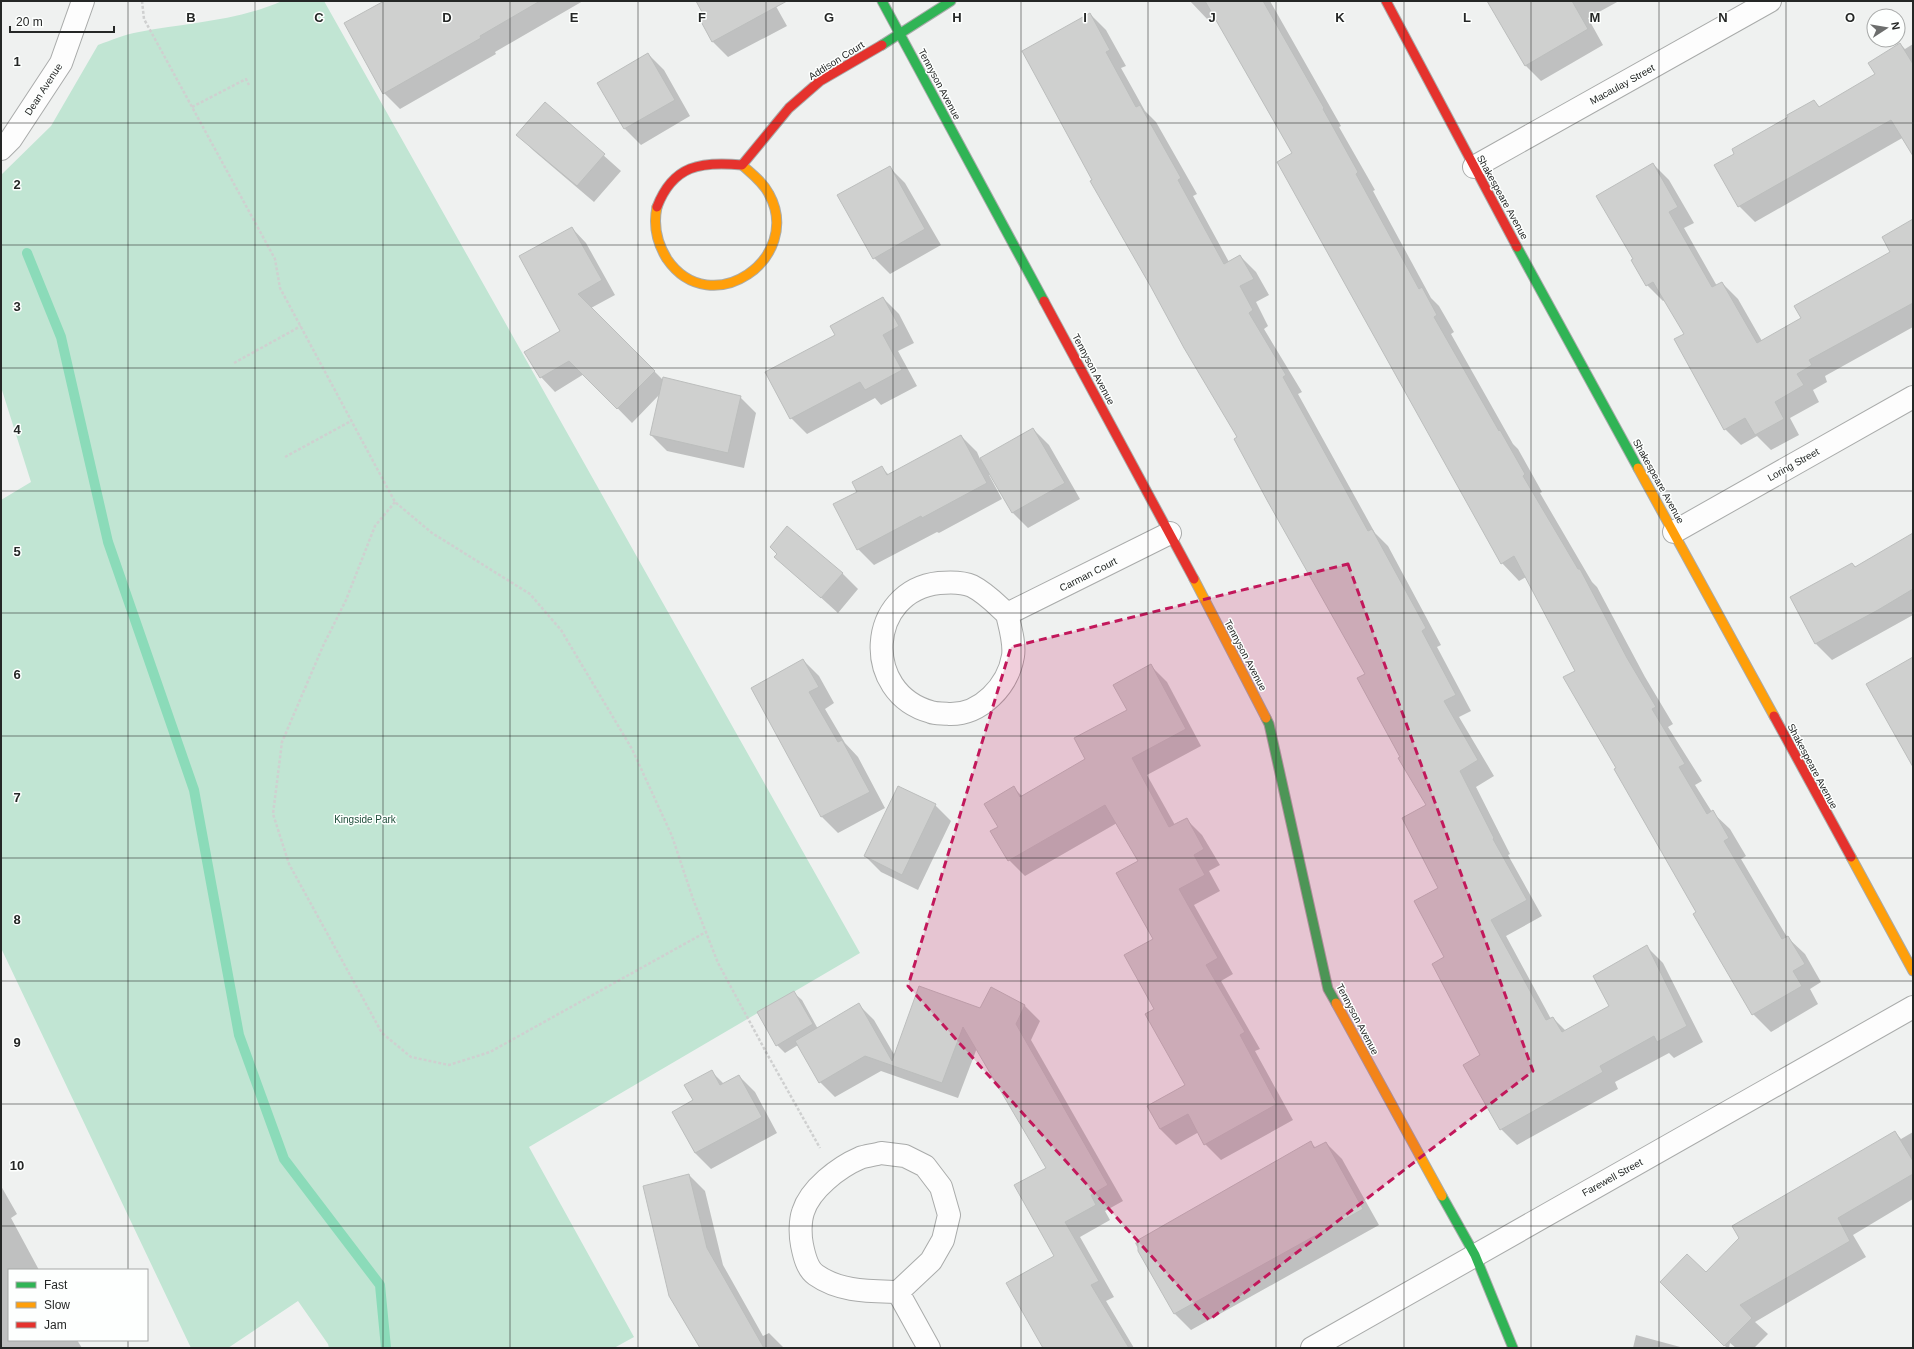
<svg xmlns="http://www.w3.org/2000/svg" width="1914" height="1349" font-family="Arial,sans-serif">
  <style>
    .green { fill: #c1e5d3 }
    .shadow { fill: #0003 }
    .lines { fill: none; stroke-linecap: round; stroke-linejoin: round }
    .stream { stroke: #8bdbb9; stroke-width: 10 }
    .building { fill: #cfd0cf; stroke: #bcbebd }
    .street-casing { stroke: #a9abaa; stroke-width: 24 }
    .fast-casing { stroke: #a9abaa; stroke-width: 11 }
    .slow-casing { stroke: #a9abaa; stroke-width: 11 }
    .jam-casing { stroke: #a9abaa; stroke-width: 11 }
    .path { stroke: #cfd0d0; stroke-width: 2.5; stroke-dasharray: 3 2; stroke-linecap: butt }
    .street { stroke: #fdfdfd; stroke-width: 22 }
    .fast { stroke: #30b455; stroke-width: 9 }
    .slow { stroke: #ff9f0a; stroke-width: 9 }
    .jam { stroke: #e5322d; stroke-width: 9 }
    .marked { fill: #c2185b; fill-opacity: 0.2; stroke: #c2185b; stroke-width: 3; stroke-dasharray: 8 5; stroke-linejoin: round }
    .grid { fill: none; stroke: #252726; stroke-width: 1; stroke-opacity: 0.55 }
    .labels { text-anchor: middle; stroke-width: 3; stroke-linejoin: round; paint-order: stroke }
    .street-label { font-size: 10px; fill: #252726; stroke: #fdfffe }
    .park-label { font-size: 10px; fill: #1f4e3a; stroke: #fdfffe }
    .grid-label { font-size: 13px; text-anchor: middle; font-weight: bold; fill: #252726; stroke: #fdfffe; stroke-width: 3; stroke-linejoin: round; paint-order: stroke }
  </style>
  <rect width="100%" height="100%" fill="#eff1f0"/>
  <!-- green -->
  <path class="green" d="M 282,1 L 324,1 L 860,953 L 529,1147 L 634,1337 L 614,1348 L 329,1348 L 328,1344 L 298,1301 L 228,1348 L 191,1348 L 1,948 L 1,500 L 31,482 L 1,387 L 1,175 L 51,126 L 98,45 C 112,40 125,34 139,32 C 187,23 237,21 282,1 Z"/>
  <!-- shadow -->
  <path class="shadow" d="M 386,1 L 583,1 L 495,52 L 496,54 L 400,109 L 384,93 Z
    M 697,1 L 773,1 L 787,26 L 728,57 L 712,41 L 704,14 Z
    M 1190,1 L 1270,1 L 1341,126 L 1339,127 L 1375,190 L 1373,191 L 1431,298 L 1439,306 L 1454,332 L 1451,334 L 1513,444 L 1518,449 L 1542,492 L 1540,493 L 1592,582 L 1597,587 L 1645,677 L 1673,724 L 1668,727 L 1702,781 L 1695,785 L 1712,812 L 1730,829 L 1746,856 L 1741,859 L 1787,937 L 1805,954 L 1821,982 L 1810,989 L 1818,1004 L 1771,1032 L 1753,1014 L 1617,768 L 1576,671 L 1526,577 L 1519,581 L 1502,563 L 1293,154 L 1214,16 L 1208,20 Z
    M 1489,1 L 1619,1 L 1588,18 L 1603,45 L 1541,81 L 1525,65 Z
    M 1090,14 L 1106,30 L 1126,66 L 1121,68 L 1145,111 L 1156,122 L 1197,194 L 1193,196 L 1229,262 L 1240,256 L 1256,272 L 1269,295 L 1256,302 L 1268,326 L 1264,329 L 1302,392 L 1298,394 L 1375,533 L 1388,546 L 1441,645 L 1437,647 L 1471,711 L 1459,717 L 1494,776 L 1476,787 L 1510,854 L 1508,855 L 1542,916 L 1506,936 L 1551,1019 L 1553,1018 L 1566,1031 L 1610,1006 L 1647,947 L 1663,963 L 1703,1042 L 1674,1058 L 1669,1053 L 1615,1082 L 1618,1089 L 1517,1145 L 1501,1129 L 1482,1056 L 1446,958 L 1439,889 L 1428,806 L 1401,757 L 1366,675 L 1239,437 L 1094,180 Z
    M 1900,44 L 1905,49 L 1913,44 L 1913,146 L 1904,137 L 1755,222 L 1739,206 L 1736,154 L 1814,101 L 1820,108 L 1876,74 Z
    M 648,54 L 664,70 L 690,116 L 641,145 L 625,129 L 598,83 Z
    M 545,103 L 621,171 L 594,202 L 534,151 L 518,135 Z
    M 1653,164 L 1669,180 L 1694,223 L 1684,228 L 1717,286 L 1722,283 L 1738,299 L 1762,341 L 1802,318 L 1891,253 L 1913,220 L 1913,327 L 1825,376 L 1827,382 L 1813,390 L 1819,402 L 1790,418 L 1799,435 L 1771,450 L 1757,436 L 1741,445 L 1725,429 L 1685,334 L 1665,300 L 1663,301 L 1647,285 L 1634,259 Z
    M 889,167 L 905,183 L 941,245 L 890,274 L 874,258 Z
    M 572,228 L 586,243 L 615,295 L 591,308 L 664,381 L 740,397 L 756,413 L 744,468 L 667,451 L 651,435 L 660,394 L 632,423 L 584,374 L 555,392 L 541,377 L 562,331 Z
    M 883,298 L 899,314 L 914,343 L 898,351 L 917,386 L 881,405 L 875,398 L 807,434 L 791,418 Z
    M 1033,429 L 1049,445 L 1080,499 L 1028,528 L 1012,512 L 990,474 L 989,475 L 1002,499 L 939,533 L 937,532 L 874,565 L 858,549 L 834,505 L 859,492 L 882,468 L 889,475 L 961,436 L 977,452 L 980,459 Z
    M 1913,534 L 1913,615 L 1832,660 L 1816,644 L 1791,597 L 1852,564 L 1856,567 Z
    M 776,557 L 842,573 L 858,589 L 838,613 Z
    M 803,660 L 819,676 L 834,703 L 825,709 L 845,743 L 858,757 L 885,808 L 838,833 L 822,817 L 752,689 Z
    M 1151,666 L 1167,682 L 1201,746 L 1147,775 L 1175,825 L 1186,819 L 1202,835 L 1220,865 L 1209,871 L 1220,891 L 1194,905 L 1233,974 L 1221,981 L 1260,1049 L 1255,1051 L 1293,1120 L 1221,1160 L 1205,1144 L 1199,1132 L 1176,1145 L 1160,1129 L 1186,1085 L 1155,1009 L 1155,939 L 1139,862 L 1117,823 L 1025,876 L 1009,860 L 999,827 L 1014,788 L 1023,797 L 1087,759 L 1128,710 Z
    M 935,805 L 951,821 L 918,890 L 881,872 L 865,856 Z
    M 991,988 L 1025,1006 L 1040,1021 L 1031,1040 L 1123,1201 L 1105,1211 L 1110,1220 L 1080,1237 L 1114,1297 L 1106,1301 L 1134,1348 L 1044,1348 L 1055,1256 L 1047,1168 L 977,1048 L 958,1098 L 881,1071 L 835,1097 L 820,1082 L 798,1045 L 785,1053 L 777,1045 L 794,993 L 802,1000 L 818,1029 L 859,1005 L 874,1020 L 895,1056 L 981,1009 Z
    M 711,1071 L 724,1084 L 739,1076 L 755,1092 L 777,1133 L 711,1169 L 695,1153 L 673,1112 L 694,1101 Z
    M 1895,1132 L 1901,1139 L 1913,1132 L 1913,1199 L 1853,1235 L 1866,1257 L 1755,1322 L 1768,1334 L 1754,1348 L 1736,1348 L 1730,1343 L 1729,1348 L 1727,1348 L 1661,1282 L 1706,1273 Z
    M 1311,1143 L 1316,1148 L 1326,1143 L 1342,1159 L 1379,1225 L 1191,1330 L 1175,1314 L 1135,1243 Z
    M 689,1175 L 705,1191 L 723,1265 L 763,1336 L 769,1333 L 784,1348 L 701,1348 Z
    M 1,1186 L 17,1214 L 11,1218 L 39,1270 L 9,1270 L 9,1340 L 77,1340 L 82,1348 L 1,1348 Z
    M 1636,1335 L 1684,1348 L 1633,1348 Z"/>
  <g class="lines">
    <!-- stream -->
    <path class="stream" d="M 27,253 L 61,337 L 108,542 L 194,790 L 239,1035 L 284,1159 L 380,1285 L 386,1348"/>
  </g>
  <!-- building -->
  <path class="building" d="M 384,1 L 540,1 L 480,36 L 481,38 L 383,94 L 344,23 Z
    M 696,1 L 787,1 L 712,42 L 698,16 L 703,14 Z
    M 1205,1 L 1263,1 L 1324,108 L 1323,109 L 1358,172 L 1356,174 L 1419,289 L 1422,287 L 1437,315 L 1434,317 L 1499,431 L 1500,430 L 1525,474 L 1523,476 L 1578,569 L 1580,569 L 1627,658 L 1656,707 L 1652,709 L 1685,764 L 1679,767 L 1707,814 L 1713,810 L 1729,838 L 1724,841 L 1782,939 L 1788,936 L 1805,964 L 1793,971 L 1802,986 L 1752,1015 L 1693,914 L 1696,912 L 1614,769 L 1616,768 L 1563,677 L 1575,671 L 1514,556 L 1501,564 L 1277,162 L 1292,153 Z
    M 1487,1 L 1572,1 L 1588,29 L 1525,66 Z
    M 1090,13 L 1110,50 L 1106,52 L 1136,107 L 1140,105 L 1181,178 L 1178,180 L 1224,264 L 1240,255 L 1254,279 L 1240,286 L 1253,310 L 1249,313 L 1286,375 L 1283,377 L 1368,531 L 1372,529 L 1426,628 L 1422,631 L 1456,695 L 1444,701 L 1478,760 L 1460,771 L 1494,838 L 1493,839 L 1527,900 L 1491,920 L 1546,1020 L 1553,1017 L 1562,1032 L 1609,1006 L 1593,976 L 1647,945 L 1687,1026 L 1657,1042 L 1654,1036 L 1600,1066 L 1603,1072 L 1500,1130 L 1463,1065 L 1480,1055 L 1432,964 L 1444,957 L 1414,901 L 1438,888 L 1402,818 L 1426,805 L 1398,758 L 1400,757 L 1357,678 L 1365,674 L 1268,502 L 1234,439 L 1237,437 L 1184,348 L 1151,287 L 1090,181 L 1092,180 L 1022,51 Z
    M 1900,43 L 1913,64 L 1913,156 L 1891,120 L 1738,207 L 1714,165 L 1734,154 L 1732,149 L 1788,117 L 1787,115 L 1814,100 L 1819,107 L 1875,74 L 1868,63 Z
    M 648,53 L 675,100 L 624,129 L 597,83 Z
    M 545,102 L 605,154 L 577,186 L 516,135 Z
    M 1653,163 L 1678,207 L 1669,212 L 1712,287 L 1722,282 L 1757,343 L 1801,318 L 1794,306 L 1890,252 L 1882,237 L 1913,219 L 1913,303 L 1809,360 L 1812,365 L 1797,374 L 1804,385 L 1775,402 L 1784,419 L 1755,435 L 1745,418 L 1724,430 L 1674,339 L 1684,334 L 1653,282 L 1646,286 L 1631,260 L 1633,259 L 1596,196 Z
    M 890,166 L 925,229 L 873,259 L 837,195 Z
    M 572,227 L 602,280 L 578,294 L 655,371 L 617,409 L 569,361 L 540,378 L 524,352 L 560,331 L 519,256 Z
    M 883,297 L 899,326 L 883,335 L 902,370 L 865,390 L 860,382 L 790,419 L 765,372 L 835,335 L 830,326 Z
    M 663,377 L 741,396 L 728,453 L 650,435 Z
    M 1033,428 L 1065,483 L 1012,513 L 980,458 Z
    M 961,435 L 987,483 L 922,518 L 921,516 L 857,550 L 833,504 L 857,492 L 852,482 L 882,466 L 887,475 Z
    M 787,526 L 843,573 L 821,598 L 774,557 L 777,554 L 770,547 Z
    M 1913,533 L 1913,589 L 1878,610 L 1815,644 L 1790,597 L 1852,563 L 1855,567 Z
    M 1913,657 L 1913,767 L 1866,684 Z
    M 803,659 L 819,687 L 809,692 L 838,742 L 842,740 L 870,792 L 821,817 L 751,688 Z
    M 1151,664 L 1186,729 L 1132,758 L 1169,827 L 1187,818 L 1204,849 L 1194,855 L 1205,875 L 1179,889 L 1218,958 L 1206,965 L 1245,1032 L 1240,1035 L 1277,1104 L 1204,1145 L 1188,1114 L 1160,1129 L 1147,1106 L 1185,1085 L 1145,1014 L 1154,1009 L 1124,955 L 1153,939 L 1116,873 L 1138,861 L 1105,805 L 1008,861 L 990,831 L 998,827 L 984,804 L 1014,786 L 1020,797 L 1085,759 L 1074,738 L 1127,710 L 1113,685 Z
    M 898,786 L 936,804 L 902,875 L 864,856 Z
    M 919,986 L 980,1008 L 991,987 L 1025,1005 L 1016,1024 L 1108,1185 L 1091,1195 L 1096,1205 L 1065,1222 L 1099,1281 L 1091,1285 L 1129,1348 L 1043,1348 L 1006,1283 L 1054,1256 L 1014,1185 L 1046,1168 L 963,1027 L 942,1083 L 865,1056 L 819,1083 L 795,1041 L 859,1003 L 892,1061 Z
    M 794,991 L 813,1024 L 776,1046 L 757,1012 Z
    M 712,1070 L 720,1085 L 739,1075 L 762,1117 L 695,1153 L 672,1112 L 693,1100 L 684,1085 Z
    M 1895,1131 L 1913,1161 L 1913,1174 L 1838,1218 L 1850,1241 L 1740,1305 L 1752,1318 L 1724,1346 L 1660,1282 L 1687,1254 L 1706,1272 L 1739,1238 L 1732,1226 Z
    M 1311,1141 L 1314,1148 L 1326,1142 L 1363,1209 L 1174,1314 L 1138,1251 L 1138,1240 Z
    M 689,1174 L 707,1248 L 764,1348 L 700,1348 L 669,1296 L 643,1186 Z"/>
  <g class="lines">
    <defs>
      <path id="street" d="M 1,149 L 11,139 L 61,63 L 83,1
        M 1474,167 L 1770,1
        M 1674,532 L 1913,397
        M 1007,614 C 1010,627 1015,643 1013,656 C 1008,686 981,715 949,714 C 943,713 936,714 931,712 C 861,693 867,591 939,583 C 950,582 963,582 972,586 C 986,593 996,604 1007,614 L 1170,533
        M 881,1153 L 905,1156 L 925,1166 L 941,1187 L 949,1215 L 943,1240 L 931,1261 L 898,1292 C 870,1291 840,1292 816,1275 C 807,1269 804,1255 802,1245 C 800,1235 800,1221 803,1212 C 810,1189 839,1167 860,1158 C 866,1156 874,1155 881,1153 Z
        M 898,1292 L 929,1348
        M 1312,1348 L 1913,1007"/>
      <path id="fast" d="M 882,1 L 1044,301
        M 882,45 L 951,1
        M 1517,247 L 1638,468
        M 1266,718 L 1269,724 L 1328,989 L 1336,1003
        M 1442,1196 L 1475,1255 L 1513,1348"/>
      <path id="slow" d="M 657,207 C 653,226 657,243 667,259 C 711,323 804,258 769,194 C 763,182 752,174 742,165
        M 1638,468 L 1774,716
        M 1194,579 L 1266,718
        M 1851,857 L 1913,971
        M 1336,1003 L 1442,1196"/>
      <path id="jam" d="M 1386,1 L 1517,247
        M 657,207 C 673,165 701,161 742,165 L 789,108 L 820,81 L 882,45
        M 1044,301 L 1194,579
        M 1774,716 L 1851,857"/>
    </defs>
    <!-- street casing -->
    <use href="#street" class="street-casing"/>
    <!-- fast casing -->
    <use href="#fast" class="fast-casing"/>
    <!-- slow casing -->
    <use href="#slow" class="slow-casing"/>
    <!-- jam casing -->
    <use href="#jam" class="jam-casing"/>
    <!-- path -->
    <path class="path" d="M 142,1 L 144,19 L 275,259 L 280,288 L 395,502 L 432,533 L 530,594 L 561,630 L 632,749 L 672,836 L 693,899 L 718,963 L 766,1052 L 820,1148
      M 192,107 L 246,79 L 249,85
      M 234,363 L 301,326
      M 285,457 L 351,421
      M 395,502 L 375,526 L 346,600 L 323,646 L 282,742 L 273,814 L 289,864 L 382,1033 L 411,1057 L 449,1065 L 490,1052 L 706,932"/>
    <!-- street -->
    <use href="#street" class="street"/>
    <!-- fast -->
    <use href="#fast" class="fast"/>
    <!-- slow -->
    <use href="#slow" class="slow"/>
    <!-- jam -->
    <use href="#jam" class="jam"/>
  </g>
  <!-- marked area -->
  <path class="marked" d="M 1348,564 L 1533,1071 L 1209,1320 L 908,986 L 1011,647 Z"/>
  <!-- grid -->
  <path class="grid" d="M 128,1 L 128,1270M 255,1 L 255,1348M 383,1 L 383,1348M 510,1 L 510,1348M 638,1 L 638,1348M 766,1 L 766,1348M 893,1 L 893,1348M 1021,1 L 1021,1348M 1148,1 L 1148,1348M 1276,1 L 1276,1348M 1404,1 L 1404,1348M 1531,1 L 1531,1348M 1659,1 L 1659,1348M 1786,1 L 1786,1348M 1,123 L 1913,123M 1,245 L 1913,245M 1,368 L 1913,368M 1,491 L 1913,491M 1,613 L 1913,613M 1,736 L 1913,736M 1,858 L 1913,858M 1,981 L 1913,981M 1,1104 L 1913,1104M 1,1226 L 1913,1226M 128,1340 L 128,1348"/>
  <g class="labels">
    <!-- street labels -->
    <g class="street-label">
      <text transform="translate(836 60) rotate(-32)" y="4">Addison Court</text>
      <text transform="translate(940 84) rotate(62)" y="4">Tennyson Avenue</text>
      <text transform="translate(1622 84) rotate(-29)" y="4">Macaulay Street</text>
      <text transform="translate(43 89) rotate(-57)" y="4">Dean Avenue</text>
      <text transform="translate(1503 197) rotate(61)" y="4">Shakespeare Avenue</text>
      <text transform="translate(1094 369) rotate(62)" y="4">Tennyson Avenue</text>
      <text transform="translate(1793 464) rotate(-29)" y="4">Loring Street</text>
      <text transform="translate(1659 481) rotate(61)" y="4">Shakespeare Avenue</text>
      <text transform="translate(1088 574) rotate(-27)" y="4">Carman Court</text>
      <text transform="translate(1246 655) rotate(62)" y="4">Tennyson Avenue</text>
      <text transform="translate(1813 766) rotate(62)" y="4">Shakespeare Avenue</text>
      <text transform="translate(1358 1019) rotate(62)" y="4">Tennyson Avenue</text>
      <text transform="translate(1612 1177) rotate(-29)" y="4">Farewell Street</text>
    </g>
    <!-- park labels -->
    <g class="park-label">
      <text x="365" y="823">Kingside Park</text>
    </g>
  </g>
  <g class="grid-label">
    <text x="191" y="22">B</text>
    <text x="319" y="22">C</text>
    <text x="447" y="22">D</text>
    <text x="574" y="22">E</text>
    <text x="702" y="22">F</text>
    <text x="829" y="22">G</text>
    <text x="957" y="22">H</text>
    <text x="1085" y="22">I</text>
    <text x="1212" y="22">J</text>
    <text x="1340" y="22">K</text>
    <text x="1467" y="22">L</text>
    <text x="1595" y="22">M</text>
    <text x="1723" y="22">N</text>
    <text x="1850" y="22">O</text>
    <text x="17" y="66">1</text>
    <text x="17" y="189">2</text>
    <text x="17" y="311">3</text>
    <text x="17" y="434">4</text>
    <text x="17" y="556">5</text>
    <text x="17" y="679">6</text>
    <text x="17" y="802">7</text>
    <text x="17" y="924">8</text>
    <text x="17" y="1047">9</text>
    <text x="17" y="1170">10</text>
  </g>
  <!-- border -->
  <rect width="1914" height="1349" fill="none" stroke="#252726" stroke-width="4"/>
  <!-- legend -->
  <rect x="8" y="1269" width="140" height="72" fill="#fdfffe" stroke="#a7a9a8"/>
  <rect x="16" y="1282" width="20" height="6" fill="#30b455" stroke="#a7a9a8"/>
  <text x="44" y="1289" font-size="12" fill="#252726">Fast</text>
  <rect x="16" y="1302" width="20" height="6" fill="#ff9f0a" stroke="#a7a9a8"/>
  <text x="44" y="1309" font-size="12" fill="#252726">Slow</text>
  <rect x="16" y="1322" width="20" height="6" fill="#e5322d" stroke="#a7a9a8"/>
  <text x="44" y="1329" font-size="12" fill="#252726">Jam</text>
  <!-- north arrow -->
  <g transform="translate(1886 28) rotate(78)"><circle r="19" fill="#fdfffe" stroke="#a7a9a8"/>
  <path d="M0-3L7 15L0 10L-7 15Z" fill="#6c6e6d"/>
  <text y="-6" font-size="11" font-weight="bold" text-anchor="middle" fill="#252726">N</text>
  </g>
  <!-- scale -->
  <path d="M10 26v6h104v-6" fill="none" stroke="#252726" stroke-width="2"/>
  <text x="16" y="26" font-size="12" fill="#252726" stroke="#fdfffe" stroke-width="3" paint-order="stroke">20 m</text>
</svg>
